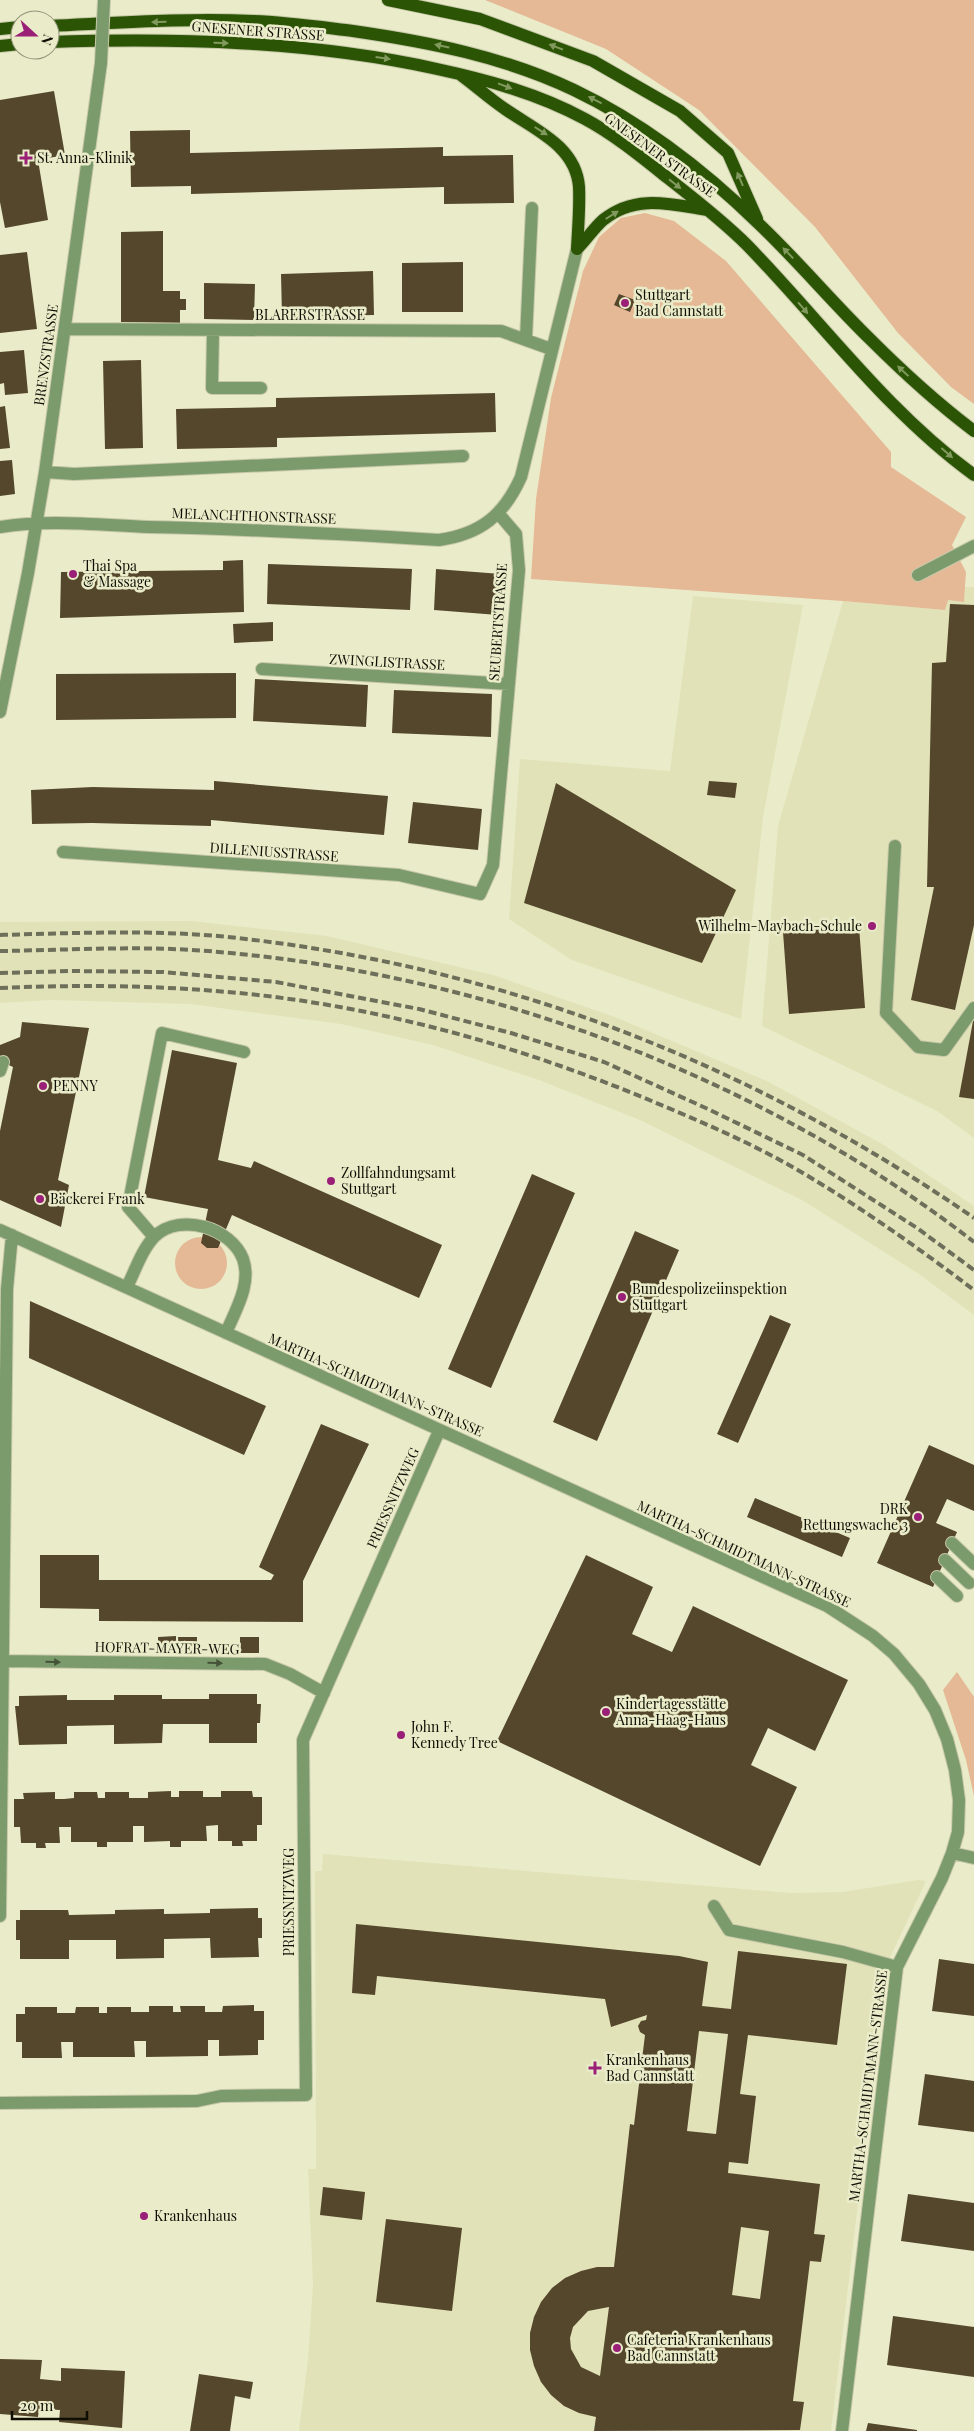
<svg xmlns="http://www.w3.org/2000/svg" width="974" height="2431" font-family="'Playfair Display',serif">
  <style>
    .built { fill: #e1e2b8 }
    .green { fill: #e5b896 }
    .building { fill: #55472c; fill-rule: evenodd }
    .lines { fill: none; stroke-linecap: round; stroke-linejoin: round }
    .minor-casing { stroke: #c7c8a9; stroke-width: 14 }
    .major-casing { stroke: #c7c8a9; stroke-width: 14 }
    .minor { stroke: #7c9b6c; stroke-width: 12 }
    .major { stroke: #2b5505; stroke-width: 12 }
    .rail { stroke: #6e6f5a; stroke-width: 4; stroke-dasharray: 8 4; stroke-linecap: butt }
    .minor-bridge-casing { stroke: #c7c8a9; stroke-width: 14; stroke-linecap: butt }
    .minor-bridge { stroke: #7c9b6c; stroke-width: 12 }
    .oneway { fill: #81995d }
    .oneway2 { fill: #455438 }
    .poi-dot { fill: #9a1f77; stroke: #eaecc9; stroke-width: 2 }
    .labels { text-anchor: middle; stroke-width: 5; stroke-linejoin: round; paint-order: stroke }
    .street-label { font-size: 14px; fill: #0e0e04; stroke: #eaecc9 }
    .poi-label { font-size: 14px; fill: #0e0e04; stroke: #eaecc9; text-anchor: start }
  </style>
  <rect width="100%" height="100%" fill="#eaecc9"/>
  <!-- built -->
  <path class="built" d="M 965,587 L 974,587 L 974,1138 L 937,1111 L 762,1026 L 778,826 L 843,601 L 945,610 L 948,600 L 964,602 Z
    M 693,596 L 803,605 L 763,817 L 741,1019 L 572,960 L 509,919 L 520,759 L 670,771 Z
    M 191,921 L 327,936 L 493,975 L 615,1017 L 767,1081 L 884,1145 L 974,1206 L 974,1315 L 919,1274 L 802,1200 L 640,1120 L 539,1080 L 433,1045 L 341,1024 L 190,1004 L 51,1000 L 0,1003 L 0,922 Z
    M 323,1854 L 791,1893 L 843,1892 L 918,1880 L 926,1881 L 886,1966 L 831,2431 L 299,2431 L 308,2360 L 313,2284 L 308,2169 L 316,2169 L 315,1871 L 322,1871 Z"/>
  <!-- green -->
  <path class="green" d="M 485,0 L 974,0 L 974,404 L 951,387 L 898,333 L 815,227 L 699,110 L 606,49 Z
    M 645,213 L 674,221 L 726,261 L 891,452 L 891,467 L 966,517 L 952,545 L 966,572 L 964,602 L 948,600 L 945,610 L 843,601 L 531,579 L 536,499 L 551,398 L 583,271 L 599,237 L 621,218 Z
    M175 1263a26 26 0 1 1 52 0a26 26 0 1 1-52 0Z
    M 957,1672 L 974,1697 L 974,1796 L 966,1760 L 943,1690 Z"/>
  <!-- building -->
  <path class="building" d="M 54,91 L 65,155 L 38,160 L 48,220 L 5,228 L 0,202 L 0,100 Z
    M 190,130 L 190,153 L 443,147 L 443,156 L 513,155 L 514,203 L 444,204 L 444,187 L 191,194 L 191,186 L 131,187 L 130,131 Z
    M 163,231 L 163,291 L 180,291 L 180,299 L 186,299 L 186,310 L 180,310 L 180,323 L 121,322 L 121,232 Z
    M 27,252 L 37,329 L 0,333 L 0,255 Z
    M 463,262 L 463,312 L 402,312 L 402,263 Z
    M 373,271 L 374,315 L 282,317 L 281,274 Z
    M 204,283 L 255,284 L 254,320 L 204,319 Z
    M 619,294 L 635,300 L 630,312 L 614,305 Z
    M 24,350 L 28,393 L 5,395 L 4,383 L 0,384 L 0,352 Z
    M 141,360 L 143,448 L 105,449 L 103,361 Z
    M 495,393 L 496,432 L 277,438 L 277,447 L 177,449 L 176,409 L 276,407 L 276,398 Z
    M 5,406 L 10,448 L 0,449 L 0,407 Z
    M 12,460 L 15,494 L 0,496 L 0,461 Z
    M 243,560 L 244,612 L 60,618 L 61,572 L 223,570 L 223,561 Z
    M 268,564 L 412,569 L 410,610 L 267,604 Z
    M 436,569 L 501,574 L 498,615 L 434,610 Z
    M 950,604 L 974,605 L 974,925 L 955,1010 L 911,1000 L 934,887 L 927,887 L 932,663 L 946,662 Z
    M 273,622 L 273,641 L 234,643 L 233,624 Z
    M 236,673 L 236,718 L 56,720 L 56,674 Z
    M 255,679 L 368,685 L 366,727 L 253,721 Z
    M 394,690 L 492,694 L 491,737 L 392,733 Z
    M 214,781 L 388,796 L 384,835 L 211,820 L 211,826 L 92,823 L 32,824 L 31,790 L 93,787 L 214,790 Z
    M 709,781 L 737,783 L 735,798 L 707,795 Z
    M 556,783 L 736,890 L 702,963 L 524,903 Z
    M 413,802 L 482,809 L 478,850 L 408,843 Z
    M 859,926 L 865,1008 L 789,1014 L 783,932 Z
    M 973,1021 L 974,1021 L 974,1099 L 959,1097 Z
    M 22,1022 L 89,1028 L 58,1180 L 69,1185 L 61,1227 L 0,1200 L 0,1131 L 13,1067 L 0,1061 L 0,1045 L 20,1037 Z
    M 172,1050 L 237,1063 L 218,1160 L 251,1168 L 254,1161 L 442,1245 L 419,1298 L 232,1215 L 218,1248 L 207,1248 L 201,1243 L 208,1209 L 144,1197 Z
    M 532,1174 L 575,1193 L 491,1388 L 448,1369 Z
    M 635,1231 L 679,1250 L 597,1441 L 553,1422 Z
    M 30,1301 L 266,1406 L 244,1455 L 29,1358 Z
    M 770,1315 L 791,1324 L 738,1443 L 717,1434 Z
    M 321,1424 L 369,1444 L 303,1581 L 303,1622 L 99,1621 L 99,1609 L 40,1608 L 40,1555 L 99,1555 L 99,1580 L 271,1580 L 274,1575 L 259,1567 Z
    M 929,1445 L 974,1465 L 974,1511 L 947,1499 L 936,1523 L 957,1532 L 933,1587 L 877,1563 Z
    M 755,1498 L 850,1538 L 842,1557 L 747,1517 Z
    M 586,1555 L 653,1587 L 632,1634 L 672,1652 L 693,1606 L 848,1680 L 815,1751 L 768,1728 L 751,1765 L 797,1787 L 760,1866 L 497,1741 Z
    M 176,1636 L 176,1652 L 158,1653 L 158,1637 Z
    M 178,1637 L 197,1637 L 197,1653 L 179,1653 Z
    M 240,1637 L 259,1637 L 259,1653 L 240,1653 Z
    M 209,1694 L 257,1694 L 257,1704 L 261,1704 L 260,1723 L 257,1723 L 257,1743 L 209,1743 L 209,1724 L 163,1724 L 162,1743 L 114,1744 L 114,1725 L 67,1726 L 67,1744 L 19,1745 L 15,1706 L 19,1706 L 19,1696 L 67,1695 L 67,1700 L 114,1700 L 114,1695 L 162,1695 L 162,1699 L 209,1699 Z
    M 171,1791 L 171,1797 L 179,1797 L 179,1791 L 203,1791 L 203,1797 L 221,1797 L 221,1791 L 252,1791 L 253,1797 L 262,1797 L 262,1825 L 257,1825 L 257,1841 L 242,1841 L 243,1846 L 232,1846 L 232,1841 L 218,1841 L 218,1825 L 206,1826 L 207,1841 L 181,1841 L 181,1847 L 170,1847 L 170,1841 L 144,1842 L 144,1826 L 133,1826 L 133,1842 L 107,1842 L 107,1847 L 97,1847 L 97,1842 L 71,1842 L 71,1827 L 59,1827 L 60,1843 L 45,1843 L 46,1848 L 36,1848 L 36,1843 L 21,1843 L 20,1827 L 14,1827 L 14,1799 L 24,1799 L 23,1793 L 55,1792 L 55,1799 L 64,1799 L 74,1798 L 74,1792 L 97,1792 L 98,1798 L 105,1798 L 105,1792 L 129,1792 L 129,1798 L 148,1798 L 148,1792 Z
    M 258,1908 L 258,1918 L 262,1918 L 262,1938 L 258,1938 L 259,1957 L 211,1958 L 210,1938 L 164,1939 L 164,1958 L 116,1959 L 116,1940 L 69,1940 L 69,1959 L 20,1959 L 20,1940 L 16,1940 L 16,1920 L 20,1920 L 20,1910 L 68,1910 L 69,1915 L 115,1914 L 115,1910 L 164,1909 L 164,1914 L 210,1913 L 210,1909 Z
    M 356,1924 L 679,1956 L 708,1962 L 702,2006 L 731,2009 L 738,1951 L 847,1964 L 837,2045 L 748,2035 L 740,2094 L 756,2096 L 748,2164 L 729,2162 L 728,2173 L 820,2184 L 814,2234 L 825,2235 L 821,2262 L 810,2261 L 793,2401 L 804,2402 L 800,2430 L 594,2431 L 596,2417 L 579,2413 L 564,2406 L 551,2395 L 541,2382 L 534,2366 L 530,2350 L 530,2333 L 534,2317 L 541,2302 L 552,2288 L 565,2278 L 581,2271 L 597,2267 L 614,2267 L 630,2124 L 634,2125 L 645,2035 L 640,2032 L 638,2026 L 641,2021 L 646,2020 L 647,2015 L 611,2027 L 605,1999 L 377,1976 L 375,1995 L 352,1993 ZM 699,2031 L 728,2034 L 716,2134 L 687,2131 ZM 741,2227 L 769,2231 L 760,2299 L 732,2295 ZM 609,2307 L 600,2376 L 581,2367 L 571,2349 L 570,2338 L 573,2327 L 588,2311 Z
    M 939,1959 L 974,1964 L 974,2016 L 932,2011 Z
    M 254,2005 L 254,2011 L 264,2011 L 264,2040 L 258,2040 L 258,2055 L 219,2056 L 219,2040 L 208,2040 L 208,2056 L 146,2057 L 146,2041 L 134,2041 L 135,2057 L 73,2057 L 73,2042 L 61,2042 L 62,2058 L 22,2058 L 22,2042 L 16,2042 L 16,2014 L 25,2014 L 25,2007 L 57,2007 L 57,2013 L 75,2013 L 76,2007 L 99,2007 L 99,2013 L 107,2013 L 107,2007 L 131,2007 L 131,2012 L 149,2012 L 149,2006 L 173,2006 L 173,2012 L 181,2012 L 180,2006 L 205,2006 L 205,2012 L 222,2012 L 223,2006 Z
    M 925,2074 L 974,2081 L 974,2132 L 918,2125 Z
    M 323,2187 L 365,2192 L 362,2220 L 320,2215 Z
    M 908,2194 L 974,2203 L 974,2251 L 901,2241 Z
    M 386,2219 L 462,2228 L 452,2311 L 376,2302 Z
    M 893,2316 L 974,2327 L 974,2377 L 887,2365 Z
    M 0,2359 L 42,2360 L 40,2379 L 61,2381 L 61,2368 L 125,2371 L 122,2428 L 59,2422 L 60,2410 L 39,2409 L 38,2417 L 0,2414 Z
    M 199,2374 L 253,2382 L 250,2399 L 235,2396 L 230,2431 L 190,2431 Z
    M 868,2423 L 917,2430 L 917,2431 L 866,2431 Z"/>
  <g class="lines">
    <defs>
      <path id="minor" d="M 65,329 L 501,331 L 551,349
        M 213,330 L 212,388 L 261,388
        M 526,339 L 532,208
        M 45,472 L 74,474 L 463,456
        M 0,527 C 48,519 99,525 148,527 C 245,529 342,534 439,540 C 481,534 504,515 521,477 L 577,249
        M 918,575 L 974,546
        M 262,669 L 509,684
        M 0,712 L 28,573 L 45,472 L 101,63
        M 895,846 L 886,1013 L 918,1047 L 944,1050 L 974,1008
        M 63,852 L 399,875 L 480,894 L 493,865 L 519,570 L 516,534 L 498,513
        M 0,1071 L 3,1062
        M 0,1230 L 827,1606 L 873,1636 L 894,1654 L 919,1684 L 935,1710 L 947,1739 L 955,1770 L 959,1800 L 958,1832 L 952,1853 L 942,1878 L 897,1967 L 842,2431
        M 154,1237 L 128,1207 L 162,1033 L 244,1052
        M 127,1287 C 135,1271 142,1249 155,1236 C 181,1212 231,1228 243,1259 C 252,1284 235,1311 226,1333
        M 952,1543 L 974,1564
        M 945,1560 L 969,1583
        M 937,1577 L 957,1596
        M 4,1661 L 265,1664 L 290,1674 L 324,1693
        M 952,1853 L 974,1858
        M 714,1906 L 729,1930 L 843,1952 L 897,1967
        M 0,1916 L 7,1289 L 12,1235
        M 0,2103 L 197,2101 L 221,2096 L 306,2095 L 303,1740 L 439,1431"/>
      <path id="major" d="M 388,0 L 480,19 L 593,61 L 680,111 L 728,153 L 757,219
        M 50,26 C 117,23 185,18 253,21 C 286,22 320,27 353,31 C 429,42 505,57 574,90 C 643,123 705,171 759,224 C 798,261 832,302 870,339 C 903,372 937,403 974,431
        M 0,29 L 20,27
        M 50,42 C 179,38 310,41 437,69 C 488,80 539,94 585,119 C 613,134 639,155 664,175 C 692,197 721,219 747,245 C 822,322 886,411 974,475
        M 0,46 L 20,44
        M 462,76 C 477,87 490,99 505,109 C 535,130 576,146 579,187 C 580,207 578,229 577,249
        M 577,249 C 586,240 594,228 603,220 C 635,194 670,204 707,210"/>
    </defs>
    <!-- minor casing -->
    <use href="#minor" class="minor-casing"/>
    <!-- major casing -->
    <use href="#major" class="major-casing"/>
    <!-- minor -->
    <use href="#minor" class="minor"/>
    <!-- major -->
    <use href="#major" class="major"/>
    <!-- rail -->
    <path class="rail" d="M 0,935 C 73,933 146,930 218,936 C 494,963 747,1061 974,1218
      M 0,951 C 73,950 147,945 219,952 C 488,975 761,1077 974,1242
      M 0,973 L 71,971 L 163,972 L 276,982 L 419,1009 L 511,1033 L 604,1062 L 708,1109 L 803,1155 L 917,1228 L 974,1270
      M 0,988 C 71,985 144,985 215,991 C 365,1002 516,1044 654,1102 C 702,1122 751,1143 796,1169 C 858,1205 917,1247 974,1290"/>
    <defs>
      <path id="minor-bridge" d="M 101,63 L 104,0"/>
    </defs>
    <!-- minor-bridge casing -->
    <use href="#minor-bridge" class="minor-bridge-casing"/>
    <!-- minor-bridge -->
    <use href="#minor-bridge" class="minor-bridge"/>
  </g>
  <!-- one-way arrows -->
  <defs><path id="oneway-solid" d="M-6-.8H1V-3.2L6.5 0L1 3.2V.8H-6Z" transform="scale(1.25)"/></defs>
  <g class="oneway">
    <use href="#oneway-solid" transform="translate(159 22) rotate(179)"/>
    <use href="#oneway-solid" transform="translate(221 43) rotate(2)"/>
    <use href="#oneway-solid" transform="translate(442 46) rotate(-168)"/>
    <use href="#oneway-solid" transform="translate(556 47) rotate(-159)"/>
    <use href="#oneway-solid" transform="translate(383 58) rotate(8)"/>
    <use href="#oneway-solid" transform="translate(505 86) rotate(21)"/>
    <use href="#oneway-solid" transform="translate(595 100) rotate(-153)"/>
    <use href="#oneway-solid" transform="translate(541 131) rotate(32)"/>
    <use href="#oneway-solid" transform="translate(740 179) rotate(-113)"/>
    <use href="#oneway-solid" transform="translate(675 184) rotate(38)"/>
    <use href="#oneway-solid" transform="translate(612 215) rotate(-32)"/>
    <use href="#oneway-solid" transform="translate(788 253) rotate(-134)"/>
    <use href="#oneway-solid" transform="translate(803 308) rotate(49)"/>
    <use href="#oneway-solid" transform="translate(903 371) rotate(-137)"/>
    <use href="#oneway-solid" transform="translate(947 453) rotate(41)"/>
  </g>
  <g class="oneway2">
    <use href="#oneway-solid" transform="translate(53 1662) rotate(1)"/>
    <use href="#oneway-solid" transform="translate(215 1663) rotate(1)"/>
  </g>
  <!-- markers -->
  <g class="poi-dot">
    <path d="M23.5 150.5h5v5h5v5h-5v5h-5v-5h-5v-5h5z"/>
    <circle cx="625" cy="303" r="5"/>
    <circle cx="73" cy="574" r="5"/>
    <circle cx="872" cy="926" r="5"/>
    <circle cx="43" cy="1086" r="5"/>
    <circle cx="331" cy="1181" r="5"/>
    <circle cx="40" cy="1199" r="5"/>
    <circle cx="622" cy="1297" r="5"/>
    <circle cx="918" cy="1517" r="5"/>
    <circle cx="606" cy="1712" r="5"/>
    <circle cx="401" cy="1735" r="5"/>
    <path d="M592.5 2060.5h5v5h5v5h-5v5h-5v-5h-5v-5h5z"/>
    <circle cx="144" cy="2216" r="5"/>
    <circle cx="617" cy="2348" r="5"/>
  </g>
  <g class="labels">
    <!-- street labels -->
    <g class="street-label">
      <text transform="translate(258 31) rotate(4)" y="5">GNESENER STRASSE</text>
      <text transform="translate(660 155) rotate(36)" y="5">GNESENER STRASSE</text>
      <text x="310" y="320">BLARERSTRASSE</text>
      <text transform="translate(46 355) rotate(-82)" y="5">BRENZSTRASSE</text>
      <text transform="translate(254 516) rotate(2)" y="5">MELANCHTHONSTRASSE</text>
      <text transform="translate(498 622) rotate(-86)" y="5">SEUBERTSTRASSE</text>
      <text transform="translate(387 662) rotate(3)" y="5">ZWINGLISTRASSE</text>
      <text transform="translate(274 852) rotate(4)" y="5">DILLENIUSSTRASSE</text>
      <text transform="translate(376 1385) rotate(24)" y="5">MARTHA-SCHMIDTMANN-STRASSE</text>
      <text transform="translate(393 1498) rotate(-66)" y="5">PRIESSNITZWEG</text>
      <text transform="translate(744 1554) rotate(25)" y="5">MARTHA-SCHMIDTMANN-STRASSE</text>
      <text transform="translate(167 1648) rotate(1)" y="5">HOFRAT-MAYER-WEG</text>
      <text transform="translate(289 1902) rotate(-90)" y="5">PRIESSNITZWEG</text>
      <text transform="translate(868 2086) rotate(-83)" y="5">MARTHA-SCHMIDTMANN-STRASSE</text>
    </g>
    <!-- poi labels -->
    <g class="poi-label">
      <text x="37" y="163">St. Anna-Klinik</text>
      <text x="635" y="300">Stuttgart<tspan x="635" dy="16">Bad Cannstatt</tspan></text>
      <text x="83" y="571">Thai Spa<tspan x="83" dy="16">&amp; Massage</tspan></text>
      <text x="862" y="931" text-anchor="end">Wilhelm-Maybach-Schule</text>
      <text x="53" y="1091">PENNY</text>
      <text x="341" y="1178">Zollfahndungsamt<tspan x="341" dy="16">Stuttgart</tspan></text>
      <text x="50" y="1204">Bäckerei Frank</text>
      <text x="632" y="1294">Bundespolizeiinspektion<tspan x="632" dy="16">Stuttgart</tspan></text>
      <text x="908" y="1514" text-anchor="end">DRK<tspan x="908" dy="16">Rettungswache 3</tspan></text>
      <text x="616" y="1709">Kindertagesstätte<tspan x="616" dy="16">Anna-Haag-Haus</tspan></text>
      <text x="411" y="1732">John F.<tspan x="411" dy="16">Kennedy Tree</tspan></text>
      <text x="606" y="2065">Krankenhaus<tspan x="606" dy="16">Bad Cannstatt</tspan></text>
      <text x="154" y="2221">Krankenhaus</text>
      <text x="627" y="2345">Cafeteria Krankenhaus<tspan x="627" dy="16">Bad Cannstatt</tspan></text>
    </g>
  </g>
  <!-- north arrow -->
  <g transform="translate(35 35) rotate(111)"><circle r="24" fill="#eaecc9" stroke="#92937a"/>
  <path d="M0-4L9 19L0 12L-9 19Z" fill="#9a1f77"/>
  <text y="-8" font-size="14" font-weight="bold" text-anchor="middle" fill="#0e0e04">N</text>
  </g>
  <!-- scale -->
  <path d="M12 2411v8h75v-8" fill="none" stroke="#0e0e04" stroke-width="2.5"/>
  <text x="20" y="2411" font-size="15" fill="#0e0e04" stroke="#eaecc9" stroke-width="4" paint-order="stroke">20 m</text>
</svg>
